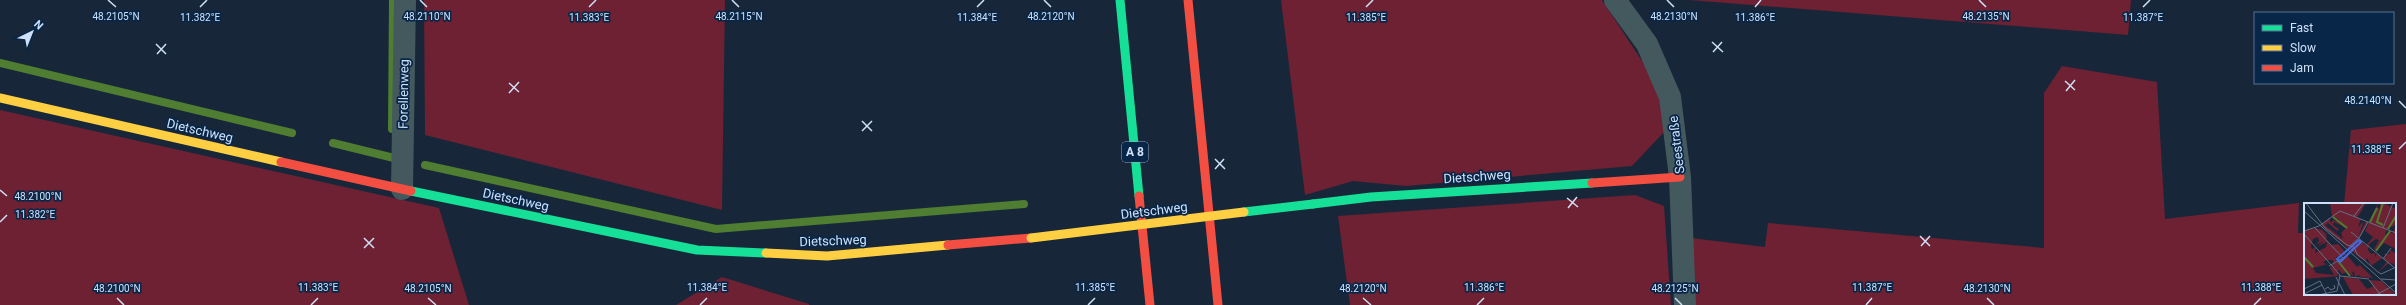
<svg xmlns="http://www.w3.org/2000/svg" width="2406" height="305" font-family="Roboto,sans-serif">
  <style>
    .green { fill: #6d2132 }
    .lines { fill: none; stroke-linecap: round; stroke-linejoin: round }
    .stream { stroke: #4f7d31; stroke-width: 8 }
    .street { stroke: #43595e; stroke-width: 22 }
    .fast { stroke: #16e098; stroke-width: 9 }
    .slow { stroke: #ffcf43; stroke-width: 9 }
    .jam { stroke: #f24e42; stroke-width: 9 }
    .fast-bridge { stroke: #16e098; stroke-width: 9 }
    .slow-bridge { stroke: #ffcf43; stroke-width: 9 }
    .ticks { fill: none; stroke: #cfe1f8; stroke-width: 1.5 }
    .labels { text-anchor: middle; stroke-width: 3.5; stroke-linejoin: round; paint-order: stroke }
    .shield { fill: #082648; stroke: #93a9c3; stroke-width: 1 }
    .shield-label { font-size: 12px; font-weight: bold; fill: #cfe1f8 }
    .street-label { font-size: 13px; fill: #cfe1f8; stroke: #082648 }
    .inset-river { fill: none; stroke: #4f7d31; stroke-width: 2 }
    .inset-road { fill: none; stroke: #617185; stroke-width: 1 }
    .view { fill: #416bde; fill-opacity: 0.15; stroke: #416bde; stroke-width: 2 }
    .inset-edge { fill: none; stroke: #cfe1f8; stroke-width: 2 }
    .ticks-label { font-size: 10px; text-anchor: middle; fill: #cfe1f8; stroke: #082648; stroke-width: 3.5; stroke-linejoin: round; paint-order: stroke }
  </style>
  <rect width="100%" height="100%" fill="#172739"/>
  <!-- green -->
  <path class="green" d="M 424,0 L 725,0 L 722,210 L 425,135 Z
    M 1281,0 L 1602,0 L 1663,93 L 1664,132 L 1632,166 L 1406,186 L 1353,181 L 1305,195 Z
    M 1689,0 L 2131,0 L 2128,35 Z
    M 2062,66 L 2157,82 L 2165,219 L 2299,203 L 2298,233 L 2305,233 L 2305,294 L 2395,294 L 2395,204 L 2344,204 L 2351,130 L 2406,124 L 2406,305 L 1689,305 L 1691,238 L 1765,247 L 1768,223 L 2044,248 L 2044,93 Z
    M 0,110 L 439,208 L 469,305 L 0,305 Z
    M 1635,195 L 1664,206 L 1671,305 L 1350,305 L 1338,216 Z
    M 722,277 L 809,304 L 809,305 L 676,305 Z"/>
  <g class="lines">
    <!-- stream -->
    <path class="stream" d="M 0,63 L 292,133
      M 392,129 L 393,0
      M 333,143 L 394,158
      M 425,165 L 716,229 L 1024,204"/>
    <!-- street -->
    <path class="street" d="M 1615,0 L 1647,44 L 1670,97 L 1680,177 L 1685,305
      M 402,189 L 405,0"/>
    <!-- fast -->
    <path class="fast" d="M 1120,0 L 1139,196
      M 411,191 L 697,250 L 766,253
      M 1313,204 L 1371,197 L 1592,183"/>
    <!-- slow -->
    <path class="slow" d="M 0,98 L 281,162
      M 766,253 L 827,256 L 948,245"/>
    <!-- jam -->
    <path class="jam" d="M 1188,0 L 1218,305
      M 281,162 L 411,191
      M 1592,183 L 1680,177
      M 1139,196 L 1150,305
      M 948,245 L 1031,238"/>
    <!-- fast-bridge -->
    <path class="fast-bridge" d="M 1244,212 L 1313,204"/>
    <!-- slow-bridge -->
    <path class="slow-bridge" d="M 1031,238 L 1244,212"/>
  </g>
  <!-- ticks -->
  <path class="ticks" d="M 108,0 L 116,7M 420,0 L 427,7M 732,0 L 739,7M 1044,0 L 1051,7M 1667,0 L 1674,7M 1979,0 L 1986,7M 200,7 L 207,0M 589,7 L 596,0M 977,7 L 984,0M 1366,7 L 1373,0M 1755,7 L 1761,0M 2143,7 L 2150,0M 1712,42 L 1723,52M 156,44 L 166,54M 1713,52 L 1722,42M 157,54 L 166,44M 2065,81 L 2075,90M 509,83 L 519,92M 2066,91 L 2075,80M 509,93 L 519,82M 2399,101 L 2406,108M 862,121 L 872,131M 862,131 L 872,121M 2399,149 L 2406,142M 1215,159 L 1225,169M 1215,169 L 1224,159M 0,190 L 7,196M 1567,198 L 1578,207M 1568,208 L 1577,197M 0,222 L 7,215M 1920,236 L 1930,246M 364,238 L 374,248M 1921,246 L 1930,236M 364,248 L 374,238M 117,298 L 124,305M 428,298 L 436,305M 1363,298 L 1371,305M 1675,298 L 1682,305M 1987,298 L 1994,305M 311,305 L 318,298M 700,305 L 707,298M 1088,305 L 1095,298M 1477,305 L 1484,298M 1866,305 L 1872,298M 2254,305 L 2261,298"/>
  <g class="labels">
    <!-- shield labels -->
    <rect class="shield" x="1122" y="142" width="26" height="20" rx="3"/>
    <g class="shield-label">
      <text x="1135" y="156">A 8</text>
    </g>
    <!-- street labels -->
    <g class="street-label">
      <text transform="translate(403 94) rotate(-89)" y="5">Forellenweg</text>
      <text transform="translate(200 130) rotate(13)" y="5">Dietschweg</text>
      <text transform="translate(1676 145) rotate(-97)" y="5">Seestraße</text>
      <text transform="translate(1477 176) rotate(-4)" y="5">Dietschweg</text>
      <text transform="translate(516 199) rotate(12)" y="5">Dietschweg</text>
      <text transform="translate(1154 210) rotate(-7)" y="5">Dietschweg</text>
      <text transform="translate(833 240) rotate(-2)" y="5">Dietschweg</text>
    </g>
  </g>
  <!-- overview -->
  <g transform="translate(2304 203)">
    <rect width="92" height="92" fill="#172739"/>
    <path d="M 26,0 L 62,0 L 53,15 L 57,16 L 54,24 L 60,18 L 54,35 L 62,18 L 64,19 L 55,35 L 52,38 L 54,40 L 56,37 L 62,43 L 69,34 L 61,28 L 74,0 L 73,4 L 76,6 L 76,0 L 79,0 L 92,6 L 92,21 L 88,24 L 86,23 L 85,27 L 78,24 L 83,27 L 81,31 L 83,32 L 86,28 L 88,31 L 92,23 L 92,46 L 80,40 L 72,48 L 70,46 L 75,37 L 72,36 L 65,41 L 64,47 L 67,51 L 71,50 L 71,54 L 73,51 L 78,55 L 67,63 L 63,55 L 62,58 L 56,55 L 17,22 L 25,15 L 27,20 L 29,17 L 35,19 L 34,15 L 32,17 L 28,13 ZM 30,19 L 42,25 L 37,30 L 39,36 L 21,22 L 24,20 L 33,28 L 35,26 L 29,22 ZM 11,25 L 18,27 L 23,32 L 21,33 L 23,34 L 22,37 L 28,42 L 34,41 L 40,48 L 42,52 L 32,54 L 33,58 L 43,52 L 53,64 L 56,62 L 69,75 L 57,74 L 55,72 L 51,74 L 50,68 L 48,70 L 50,74 L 43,69 L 38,71 L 35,67 L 33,68 L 35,71 L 32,72 L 36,73 L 0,76 L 0,28 ZM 14,34 L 15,38 L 12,42 L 20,38 L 13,44 L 23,39 L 22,44 L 11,50 L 12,44 L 8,46 L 7,43 L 9,36 ZM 22,57 L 28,57 L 30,60 L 26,65 L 30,72 L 12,70 L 9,65 L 24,61 L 19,60 ZM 85,46 L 92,51 L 92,59 L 90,59 L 92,61 L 92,66 L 90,61 L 85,60 L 74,69 L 83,59 L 79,55 L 81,53 L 83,54 L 80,51 L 86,51 ZM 39,74 L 55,76 L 63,86 L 70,83 L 65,77 L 77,78 L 92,92 L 49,92 Z" fill="#6d2132" fill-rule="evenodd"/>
    <path class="inset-river" d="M 29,14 L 43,25M 66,19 L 73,5M 79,22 L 73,19 L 79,0M 84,26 L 92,13M 72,48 L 86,28M 0,54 L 9,64M 34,58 L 46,73"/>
    <path class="inset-road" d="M 2,0 L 21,25 L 43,42 L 50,44 L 53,51 L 74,69 L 77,71 L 90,65M 0,8 L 92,90M 50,13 L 60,0M 11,25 L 39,55M 79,25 L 89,0M 0,28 L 15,23 L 36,8 L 92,30M 47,29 L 92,66M 0,31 L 36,72 L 33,88 L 14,92M 46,43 L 55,35 L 64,19M 79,56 L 87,45M 25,63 L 42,53 L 50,44M 36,73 L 65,76M 32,74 L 41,92M 77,76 L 92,77M 65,77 L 76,91M 0,86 L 16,78 L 23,92M 21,86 L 24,84 L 27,87 L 31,85 L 30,82M 0,91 L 18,82M 72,92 L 92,81"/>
    <path class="view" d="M 55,37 L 57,39 L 36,59 L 33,56 Z"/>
    <rect width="92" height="92" class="inset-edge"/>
  </g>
  <g class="ticks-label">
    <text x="1051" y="20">48.2120°N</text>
    <text x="1986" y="20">48.2135°N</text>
    <text x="116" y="20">48.2105°N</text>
    <text x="427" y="20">48.2110°N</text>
    <text x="739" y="20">48.2115°N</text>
    <text x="1674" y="20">48.2130°N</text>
    <text x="200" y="21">11.382°E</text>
    <text x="589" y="21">11.383°E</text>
    <text x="977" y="21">11.384°E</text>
    <text x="1366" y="21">11.385°E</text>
    <text x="1755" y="21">11.386°E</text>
    <text x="2143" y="21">11.387°E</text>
    <text x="2368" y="104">48.2140°N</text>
    <text x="2371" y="153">11.388°E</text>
    <text x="38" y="200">48.2100°N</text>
    <text x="35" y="218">11.382°E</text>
    <text x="318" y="291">11.383°E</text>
    <text x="707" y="291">11.384°E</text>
    <text x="1095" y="291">11.385°E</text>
    <text x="1484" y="291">11.386°E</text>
    <text x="1872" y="291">11.387°E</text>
    <text x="2261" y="291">11.388°E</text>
    <text x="117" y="292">48.2100°N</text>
    <text x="428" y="292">48.2105°N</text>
    <text x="1363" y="292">48.2120°N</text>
    <text x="1675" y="292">48.2125°N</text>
    <text x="1987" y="292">48.2130°N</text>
  </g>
  <!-- legend -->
  <rect x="2254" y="12" width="140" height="72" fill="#082648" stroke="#58718e"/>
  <rect x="2262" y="25" width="20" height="6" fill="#16e098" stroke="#58718e"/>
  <text x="2290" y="32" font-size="12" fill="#cfe1f8">Fast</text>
  <rect x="2262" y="45" width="20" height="6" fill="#ffcf43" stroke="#58718e"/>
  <text x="2290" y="52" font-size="12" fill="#cfe1f8">Slow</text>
  <rect x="2262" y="65" width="20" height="6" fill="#f24e42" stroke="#58718e"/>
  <text x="2290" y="72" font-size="12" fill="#cfe1f8">Jam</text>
  <!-- north arrow -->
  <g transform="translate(32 32) rotate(43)" stroke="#082648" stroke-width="3" paint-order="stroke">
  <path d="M0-3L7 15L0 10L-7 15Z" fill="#cfe1f8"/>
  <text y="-6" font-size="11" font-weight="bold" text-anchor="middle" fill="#cfe1f8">N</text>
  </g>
</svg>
